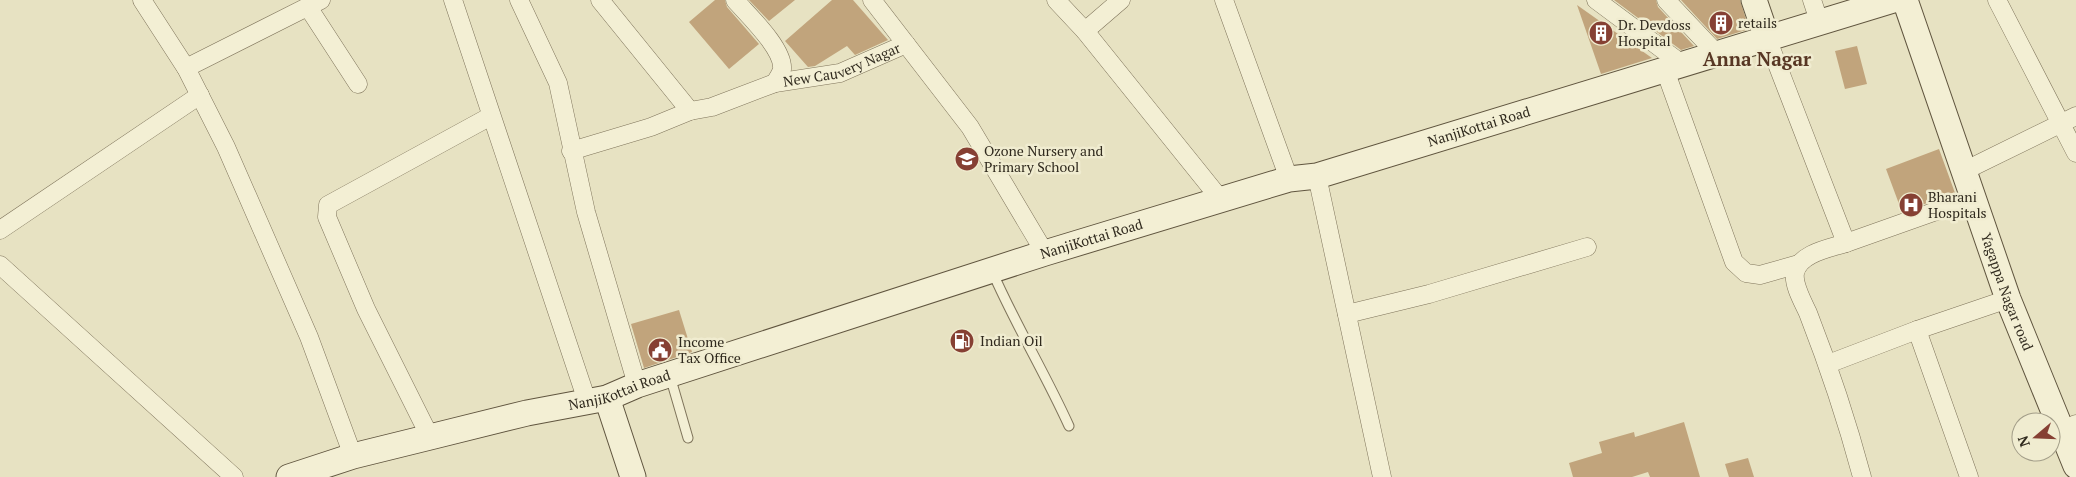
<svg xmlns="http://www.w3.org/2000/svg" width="2076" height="477" font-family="'PT Serif',serif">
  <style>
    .building { fill: #c1a47c }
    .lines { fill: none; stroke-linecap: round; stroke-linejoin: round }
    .lane-casing { stroke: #7f745b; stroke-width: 11 }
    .street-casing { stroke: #7f745b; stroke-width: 19 }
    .secondary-casing { stroke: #60553f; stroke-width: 27 }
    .lane { stroke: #f3efd4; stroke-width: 9 }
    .street { stroke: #f3efd4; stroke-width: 18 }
    .secondary { stroke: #f3efd4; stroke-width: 25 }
    .labels { text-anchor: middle; stroke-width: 5; stroke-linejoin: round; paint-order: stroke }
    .poi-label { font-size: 14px; fill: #302a1e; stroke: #f0ecd0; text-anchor: start }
    .street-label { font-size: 14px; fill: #302a1e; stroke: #f0ecd0 }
    .district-label { font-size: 19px; font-weight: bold; fill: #573623; stroke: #f0ecd0 }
  </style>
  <rect width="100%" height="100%" fill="#e7e2c2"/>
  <!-- building -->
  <path class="building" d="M 715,0 L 725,0 L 727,7 L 759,44 L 729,69 L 689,22 Z
    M 749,0 L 795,0 L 769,21 Z
    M 832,0 L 853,0 L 888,40 L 855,55 L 847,46 L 815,66 L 808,67 L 785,41 Z
    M 1614,0 L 1656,0 L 1658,7 L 1694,46 L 1681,50 Z
    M 1681,0 L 1740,0 L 1749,29 L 1717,39 Z
    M 1577,5 L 1652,58 L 1601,74 Z
    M 1857,46 L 1867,84 L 1845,89 L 1835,51 Z
    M 1939,149 L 1955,193 L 1902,212 L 1886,169 Z
    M 679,310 L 692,352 L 644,368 L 631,324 Z
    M 1684,422 L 1700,477 L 1650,477 L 1648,472 L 1632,477 L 1573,477 L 1569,463 L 1602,453 L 1599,442 L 1634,432 L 1635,437 Z
    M 1748,458 L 1754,477 L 1729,477 L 1725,464 Z"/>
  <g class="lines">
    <defs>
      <path id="lane" d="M 992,271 C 1015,324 1045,373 1069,426
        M 670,376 L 688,438"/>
      <g id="street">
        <path d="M 142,0 L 186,68 L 226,147 L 309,337 L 353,456"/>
        <path d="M 453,0 L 587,401"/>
        <path d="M 519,0 L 558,83 L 586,212 L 637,385"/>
        <path d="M 600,0 L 690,111"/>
        <path d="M 735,0 C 748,15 784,49 782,69 C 781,74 777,79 775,83"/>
        <path d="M 872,0 L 970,127 L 1045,253"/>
        <path d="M 1056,0 L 1085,31 L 1221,200"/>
        <path d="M 1224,0 L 1289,179"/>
        <path d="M 1596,0 L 1682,64"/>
        <path d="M 1666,0 L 1717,54"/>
        <path d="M 1812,0 L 1819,21"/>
        <path d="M 1997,0 L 2076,153"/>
        <path d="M 308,7 L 358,84"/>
        <path d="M 1085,31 L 1121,0"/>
        <path d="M 1767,38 L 1846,243 C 1831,248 1799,253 1795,273 C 1793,285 1803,302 1808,313 C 1829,367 1847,421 1862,477"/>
        <path d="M 186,68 L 321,0"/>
        <path d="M 1665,70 L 1734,262 L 1746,273 L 1760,275 L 1799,264"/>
        <path id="s1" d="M 571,151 L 651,127 L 690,111 L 712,107 L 775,83 L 840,73 L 906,44"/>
        <path d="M 1964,171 L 2076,116"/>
        <path d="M 1317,176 L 1382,477"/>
        <path d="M 0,230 L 200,95"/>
        <path d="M 1846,243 L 1973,198"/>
        <path d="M 0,265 L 234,477"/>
        <path d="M 1347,314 L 1429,294 L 1587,247"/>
        <path d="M 1917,330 L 1969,477"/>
        <path d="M 1828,364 L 1917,330 L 2008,299"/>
        <path d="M 2062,430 L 2076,424"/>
        <path d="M 430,437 L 366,309 L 327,217 L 328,205 L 491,116"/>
      </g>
      <g id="secondary">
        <path d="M 1754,0 L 1767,38"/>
        <path id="s2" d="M 1905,0 L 2008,299 L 2076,466"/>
        <path d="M 607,398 L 633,477"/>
        <path id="s3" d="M 289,477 L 353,456 L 430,437 L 527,413 L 607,398 L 637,385 L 1045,253 L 1289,179 L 1317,176 L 1893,0"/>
      </g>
    </defs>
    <!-- lane casing -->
    <use href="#lane" class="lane-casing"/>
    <!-- street casing -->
    <use href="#street" class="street-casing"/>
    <!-- secondary casing -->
    <use href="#secondary" class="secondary-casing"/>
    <!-- lane -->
    <use href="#lane" class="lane"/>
    <!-- street -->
    <use href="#street" class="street"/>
    <!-- secondary -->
    <use href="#secondary" class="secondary"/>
  </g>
  <!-- icons -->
  <defs>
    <symbol id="building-disc" viewBox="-11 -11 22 22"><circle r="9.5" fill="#864033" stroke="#f0ecd0"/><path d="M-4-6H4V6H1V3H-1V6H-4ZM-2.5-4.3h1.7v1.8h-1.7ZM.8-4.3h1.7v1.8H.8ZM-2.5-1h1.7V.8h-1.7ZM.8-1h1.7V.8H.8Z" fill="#fff"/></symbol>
    <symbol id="school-disc" viewBox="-11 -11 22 22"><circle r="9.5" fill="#864033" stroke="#f0ecd0"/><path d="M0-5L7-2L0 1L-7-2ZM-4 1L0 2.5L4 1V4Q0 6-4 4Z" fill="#fff"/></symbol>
    <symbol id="hospital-disc" viewBox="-11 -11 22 22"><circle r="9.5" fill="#864033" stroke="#f0ecd0"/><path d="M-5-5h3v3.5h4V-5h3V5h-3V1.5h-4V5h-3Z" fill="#fff"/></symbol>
    <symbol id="fuel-disc" viewBox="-11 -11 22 22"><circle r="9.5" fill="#864033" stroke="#f0ecd0"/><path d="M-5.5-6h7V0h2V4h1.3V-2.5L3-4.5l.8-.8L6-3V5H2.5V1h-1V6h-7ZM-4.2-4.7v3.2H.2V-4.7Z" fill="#fff"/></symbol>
    <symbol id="civic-disc" viewBox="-11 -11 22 22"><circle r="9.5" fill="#864033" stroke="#f0ecd0"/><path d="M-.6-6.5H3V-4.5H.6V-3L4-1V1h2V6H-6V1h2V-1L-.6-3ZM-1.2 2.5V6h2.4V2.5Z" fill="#fff"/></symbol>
  </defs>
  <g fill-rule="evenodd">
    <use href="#building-disc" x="1707" y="9" width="28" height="28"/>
    <use href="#building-disc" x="1587" y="19" width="28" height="28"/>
    <use href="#school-disc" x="953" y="145" width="28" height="28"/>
    <use href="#hospital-disc" x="1897" y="191" width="28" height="28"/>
    <use href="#fuel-disc" x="948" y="327" width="28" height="28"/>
    <use href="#civic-disc" x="646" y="336" width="28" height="28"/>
  </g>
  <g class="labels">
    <!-- poi labels -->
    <g class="poi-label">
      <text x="1738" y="28">retails</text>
      <text x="1618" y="30">Dr. Devdoss<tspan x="1618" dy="16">Hospital</tspan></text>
      <text x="984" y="156">Ozone Nursery and<tspan x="984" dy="16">Primary School</tspan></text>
      <text x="1928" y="202">Bharani<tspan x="1928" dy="16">Hospitals</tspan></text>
      <text x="980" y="346">Indian Oil</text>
      <text x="678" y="347">Income<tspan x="678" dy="16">Tax Office</tspan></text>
    </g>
    <!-- street labels -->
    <g class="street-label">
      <text dy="5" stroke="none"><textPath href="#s1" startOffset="285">New Cauvery Nagar</textPath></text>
      <text dy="5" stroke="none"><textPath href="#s3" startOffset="1242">NanjiKottai Road</textPath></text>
      <text dy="5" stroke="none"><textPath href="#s3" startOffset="838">NanjiKottai Road</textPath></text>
      <text dy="5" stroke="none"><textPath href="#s2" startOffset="309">Yagappa Nagar road</textPath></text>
      <text dy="5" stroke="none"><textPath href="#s3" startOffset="342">NanjiKottai Road</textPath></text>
    </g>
    <!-- district labels -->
    <g class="district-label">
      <text x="1757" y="66">Anna Nagar</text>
    </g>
  </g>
  <!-- north arrow -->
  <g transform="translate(2036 437) rotate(251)"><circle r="24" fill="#f0ecd0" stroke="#a39e89"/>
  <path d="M0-4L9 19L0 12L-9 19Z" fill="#864033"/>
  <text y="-8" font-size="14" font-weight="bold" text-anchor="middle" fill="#302a1e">N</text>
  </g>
</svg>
